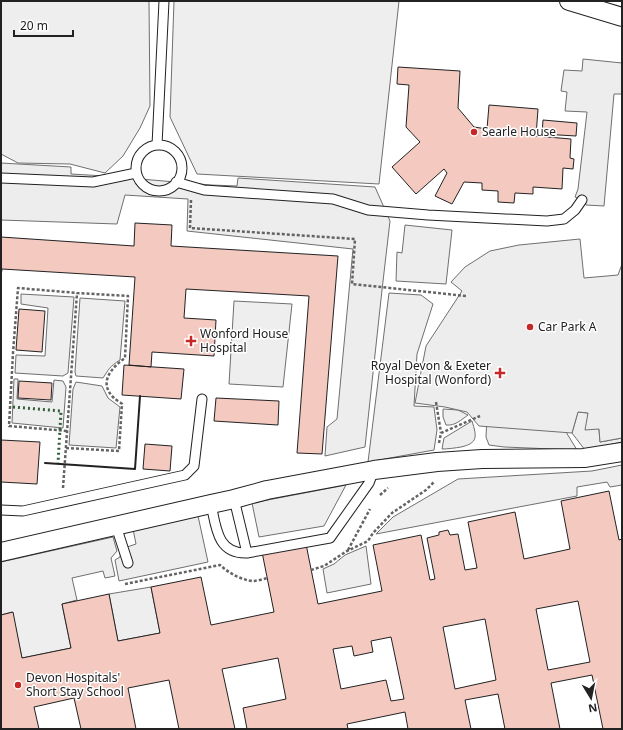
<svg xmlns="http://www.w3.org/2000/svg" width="623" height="730" font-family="'Noto Sans',sans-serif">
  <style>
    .green { fill: #eee; stroke: #6f6f6f }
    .parking { fill: #ededed; stroke: #6f6f6f }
    .building { fill: #f3c9c0; stroke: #222; fill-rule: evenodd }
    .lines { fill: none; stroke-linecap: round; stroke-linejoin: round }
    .lane-casing { stroke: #222; stroke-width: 11 }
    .street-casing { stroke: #222; stroke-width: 20 }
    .path { stroke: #646464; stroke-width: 2.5; stroke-dasharray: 3 2; stroke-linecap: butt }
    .lane { stroke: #fff; stroke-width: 9 }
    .street { stroke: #fff; stroke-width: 18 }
    .hedge { stroke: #2f5e38; stroke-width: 3; stroke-dasharray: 2 3; stroke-linecap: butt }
    .wall { stroke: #222; stroke-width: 2 }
    .poi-dot { fill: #c62828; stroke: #fff; stroke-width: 1.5 }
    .labels { text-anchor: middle; stroke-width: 3; stroke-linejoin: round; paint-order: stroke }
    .poi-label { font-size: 12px; fill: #222; stroke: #fff; text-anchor: start }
  </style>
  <rect width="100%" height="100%" fill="#fff"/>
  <!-- green -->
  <path class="green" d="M 1,1 L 149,1 L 150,106 L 140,128 L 123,156 L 105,173 L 70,164 L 18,163 L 1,154 Z
    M 174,1 L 399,1 L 379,184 L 197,174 L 170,117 Z
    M 389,293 L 421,295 L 433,304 L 417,354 L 414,406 L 434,407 L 437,430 L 434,450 L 368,462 Z
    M 21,294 L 74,297 L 68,373 L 63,376 L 15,373 L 16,355 L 45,356 L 48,308 L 21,304 Z
    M 80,298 L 125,301 L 120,360 C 109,367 109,369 103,378 L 76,376 L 75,372 Z
    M 234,301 L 292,304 L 283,387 L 229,384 Z
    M 14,379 L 18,379 L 17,399 L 52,402 L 54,380 L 63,381 L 66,387 L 63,428 L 12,423 Z
    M 76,382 L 102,386 L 108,398 L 120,407 L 116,448 L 69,445 L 73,389 Z
    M 443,409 L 458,410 L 468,415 C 461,420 455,426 446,425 L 443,417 Z
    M 578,412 L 588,413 L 599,429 L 600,442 L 622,438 L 622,442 L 585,450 L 572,433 Z
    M 487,416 L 566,432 L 577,450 L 504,447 L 489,445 L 486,437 Z
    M 472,421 C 477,437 478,443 461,447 C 455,448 448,449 442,449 L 444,438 Z
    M 622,465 L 622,485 L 610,487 L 607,482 L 577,487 L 577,496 L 376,534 L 393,517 L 458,479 L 592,471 Z
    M 346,485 L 324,526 L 259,537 L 252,503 Z
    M 113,537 L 117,551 L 111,558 L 115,576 L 105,578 L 103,571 L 72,578 L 77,600 L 62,604 L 71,648 L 22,658 L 12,612 L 1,615 L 1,562 Z
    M 366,546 L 371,584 L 327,593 L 323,569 L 334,564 L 345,555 Z
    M 151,587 L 160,633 L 118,641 L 109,594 Z"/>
  <!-- parking -->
  <path class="parking" d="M 583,59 L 622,63 L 622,94 L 614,94 L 604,206 L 586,205 L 582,200 L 575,197 L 578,189 L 587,112 L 565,111 L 567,92 L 561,91 L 564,70 L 582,71 Z
    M 1,163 L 71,167 L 71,174 L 105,176 L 211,185 L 237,186 L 238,178 L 375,187 L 390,221 L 382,290 L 365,447 L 325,456 L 327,427 L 337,419 L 353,249 L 187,231 L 188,199 L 125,195 L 117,224 L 1,220 Z
    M 405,225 L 452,230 L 446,284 L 396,281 L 397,252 L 402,253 Z
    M 580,239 L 584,278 L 618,275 L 622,264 L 622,438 L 600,442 L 599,429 L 585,430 L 588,413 L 578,412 L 572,433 L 479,426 L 467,412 L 445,407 L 415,403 L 426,346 L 462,291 L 451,282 L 465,267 L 490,251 L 519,245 Z
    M 198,516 L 208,562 L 119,581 L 115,560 L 120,557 L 121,549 L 136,544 L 133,529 Z"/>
  <!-- building -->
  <path class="building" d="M 398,67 L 460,71 L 458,108 L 474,127 L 487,129 L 489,105 L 538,109 L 536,136 L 571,139 L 570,158 L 574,159 L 573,169 L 563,168 L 562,189 L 533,187 L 533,194 L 515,193 L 514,203 L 498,202 L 498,191 L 482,190 L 482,183 L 464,182 L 452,204 L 435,196 L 447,173 L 444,169 L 416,194 L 392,167 L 420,142 L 406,127 L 409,85 L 397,84 Z
    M 543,120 L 577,123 L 576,136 L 542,134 Z
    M 135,223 L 172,225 L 171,246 L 338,256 L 322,454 L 297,453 L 309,296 L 186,289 L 184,318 L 216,320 L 214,356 L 152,352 L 151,367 L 129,365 L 135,277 L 2,269 L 1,277 L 1,237 L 134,246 Z
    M 19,309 L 45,311 L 42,352 L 16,350 Z
    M 124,365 L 184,369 L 181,399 L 122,395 Z
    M 19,381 L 52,383 L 51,400 L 18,398 Z
    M 216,398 L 279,401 L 278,425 L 214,421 Z
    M 1,440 L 40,442 L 37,484 L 1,482 Z
    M 145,444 L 172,446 L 170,471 L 143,469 Z
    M 609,491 L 619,540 L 622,539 L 622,729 L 603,729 L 592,675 L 551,683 L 560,729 L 505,729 L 498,694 L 465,700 L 471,729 L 408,729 L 405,712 L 347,724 L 348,729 L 247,729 L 243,708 L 286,699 L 278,658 L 222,669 L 235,729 L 179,729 L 169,680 L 128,688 L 136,729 L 81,729 L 74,698 L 34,707 L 39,729 L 1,729 L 1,615 L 13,612 L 22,658 L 71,648 L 62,604 L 109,594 L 118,641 L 160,633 L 151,587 L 201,577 L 211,625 L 274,612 L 262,552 L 306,544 L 318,604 L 382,591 L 373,545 L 421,535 L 430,580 L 435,579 L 427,538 L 439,535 L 439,532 L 448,530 L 450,535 L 458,534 L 465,570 L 477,568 L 468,522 L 515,512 L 524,559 L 570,549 L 561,501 ZM 578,601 L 590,662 L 548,670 L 536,609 ZM 485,619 L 496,680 L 455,689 L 443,627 ZM 391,637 L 404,699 L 391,701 L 386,680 L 341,689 L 333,649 L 352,646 L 354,656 L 373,652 L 371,641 Z"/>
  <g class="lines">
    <defs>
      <path id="lane" d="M 157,145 L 164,1
        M136 168a23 23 0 1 1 46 0a23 23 0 1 1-46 0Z
        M 1,178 L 93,182 L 136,173
        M 176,182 L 204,190 L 333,199 L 368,210 L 428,215 L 547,221 L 564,219 L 575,210 L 582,200
        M 234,499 L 247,553
        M 211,504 C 216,527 217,554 247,553 L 330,538 L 369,483 L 374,470
        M 1,510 L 23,511 L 185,475 L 194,466 L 202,399
        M 116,526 L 128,563"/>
      <path id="street" d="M 569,1 L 622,17
        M 1,552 L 211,504 L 234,499 L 267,490 L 374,470 L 437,462 L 482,459 L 584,458 L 622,452"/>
    </defs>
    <!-- lane casing -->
    <use href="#lane" class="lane-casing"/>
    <!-- street casing -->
    <use href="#street" class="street-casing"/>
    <!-- path -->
    <path class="path" d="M 191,200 L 190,228 L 355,239 L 352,284 L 466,296
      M 436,402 L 441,433
      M 439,443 L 441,433 L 480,416
      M 66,448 L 119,451 L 122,404 C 120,402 116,400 114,398 C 98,383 111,368 125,358 L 128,296 L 77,293 L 18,288 L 13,353 L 9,426 L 67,431
      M 63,488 L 77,293
      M 380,495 L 388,488
      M 348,550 L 370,509
      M 311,570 L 324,566 L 347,551 L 368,541 L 373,533 L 392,513 L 426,490 L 434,482
      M 125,584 L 220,565 C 229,573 239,579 252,581 C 257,581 263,579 268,578"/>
    <!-- lane -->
    <use href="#lane" class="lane"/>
    <!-- street -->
    <use href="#street" class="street"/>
    <!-- hedge -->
    <path class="hedge" d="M 13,407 L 61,411 L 58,464"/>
    <!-- wall -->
    <path class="wall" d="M 45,463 L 135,469 L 140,396"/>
  </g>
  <!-- markers -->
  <g class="poi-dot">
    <circle cx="474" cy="132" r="4"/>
    <circle cx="530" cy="327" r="4"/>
    <path d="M189 335h4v4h4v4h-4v4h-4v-4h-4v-4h4z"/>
    <path d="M498 367h4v4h4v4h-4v4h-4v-4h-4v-4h4z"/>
    <circle cx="18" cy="685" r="4"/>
  </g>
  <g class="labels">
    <!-- poi labels -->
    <g class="poi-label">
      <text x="482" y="136">Searle House</text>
      <text x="538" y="331">Car Park A</text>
      <text x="200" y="338">Wonford House<tspan x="200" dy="14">Hospital</tspan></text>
      <text x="491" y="370" text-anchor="end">Royal Devon &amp; Exeter<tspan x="491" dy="14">Hospital (Wonford)</tspan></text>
      <text x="26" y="682">Devon Hospitals'<tspan x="26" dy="14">Short Stay School</tspan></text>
    </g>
  </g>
  <!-- border -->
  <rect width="623" height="730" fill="none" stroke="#222222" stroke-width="4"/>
  <!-- north arrow -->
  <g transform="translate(591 698) rotate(170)" stroke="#ffffff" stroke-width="3" paint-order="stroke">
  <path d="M0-3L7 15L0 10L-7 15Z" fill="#222222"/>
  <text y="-6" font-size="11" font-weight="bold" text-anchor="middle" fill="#222222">N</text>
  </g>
  <!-- scale -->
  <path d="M14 30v6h59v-6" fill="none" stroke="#222222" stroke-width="2"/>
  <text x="20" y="30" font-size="12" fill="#222222" stroke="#ffffff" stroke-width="3" paint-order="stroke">20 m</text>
</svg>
